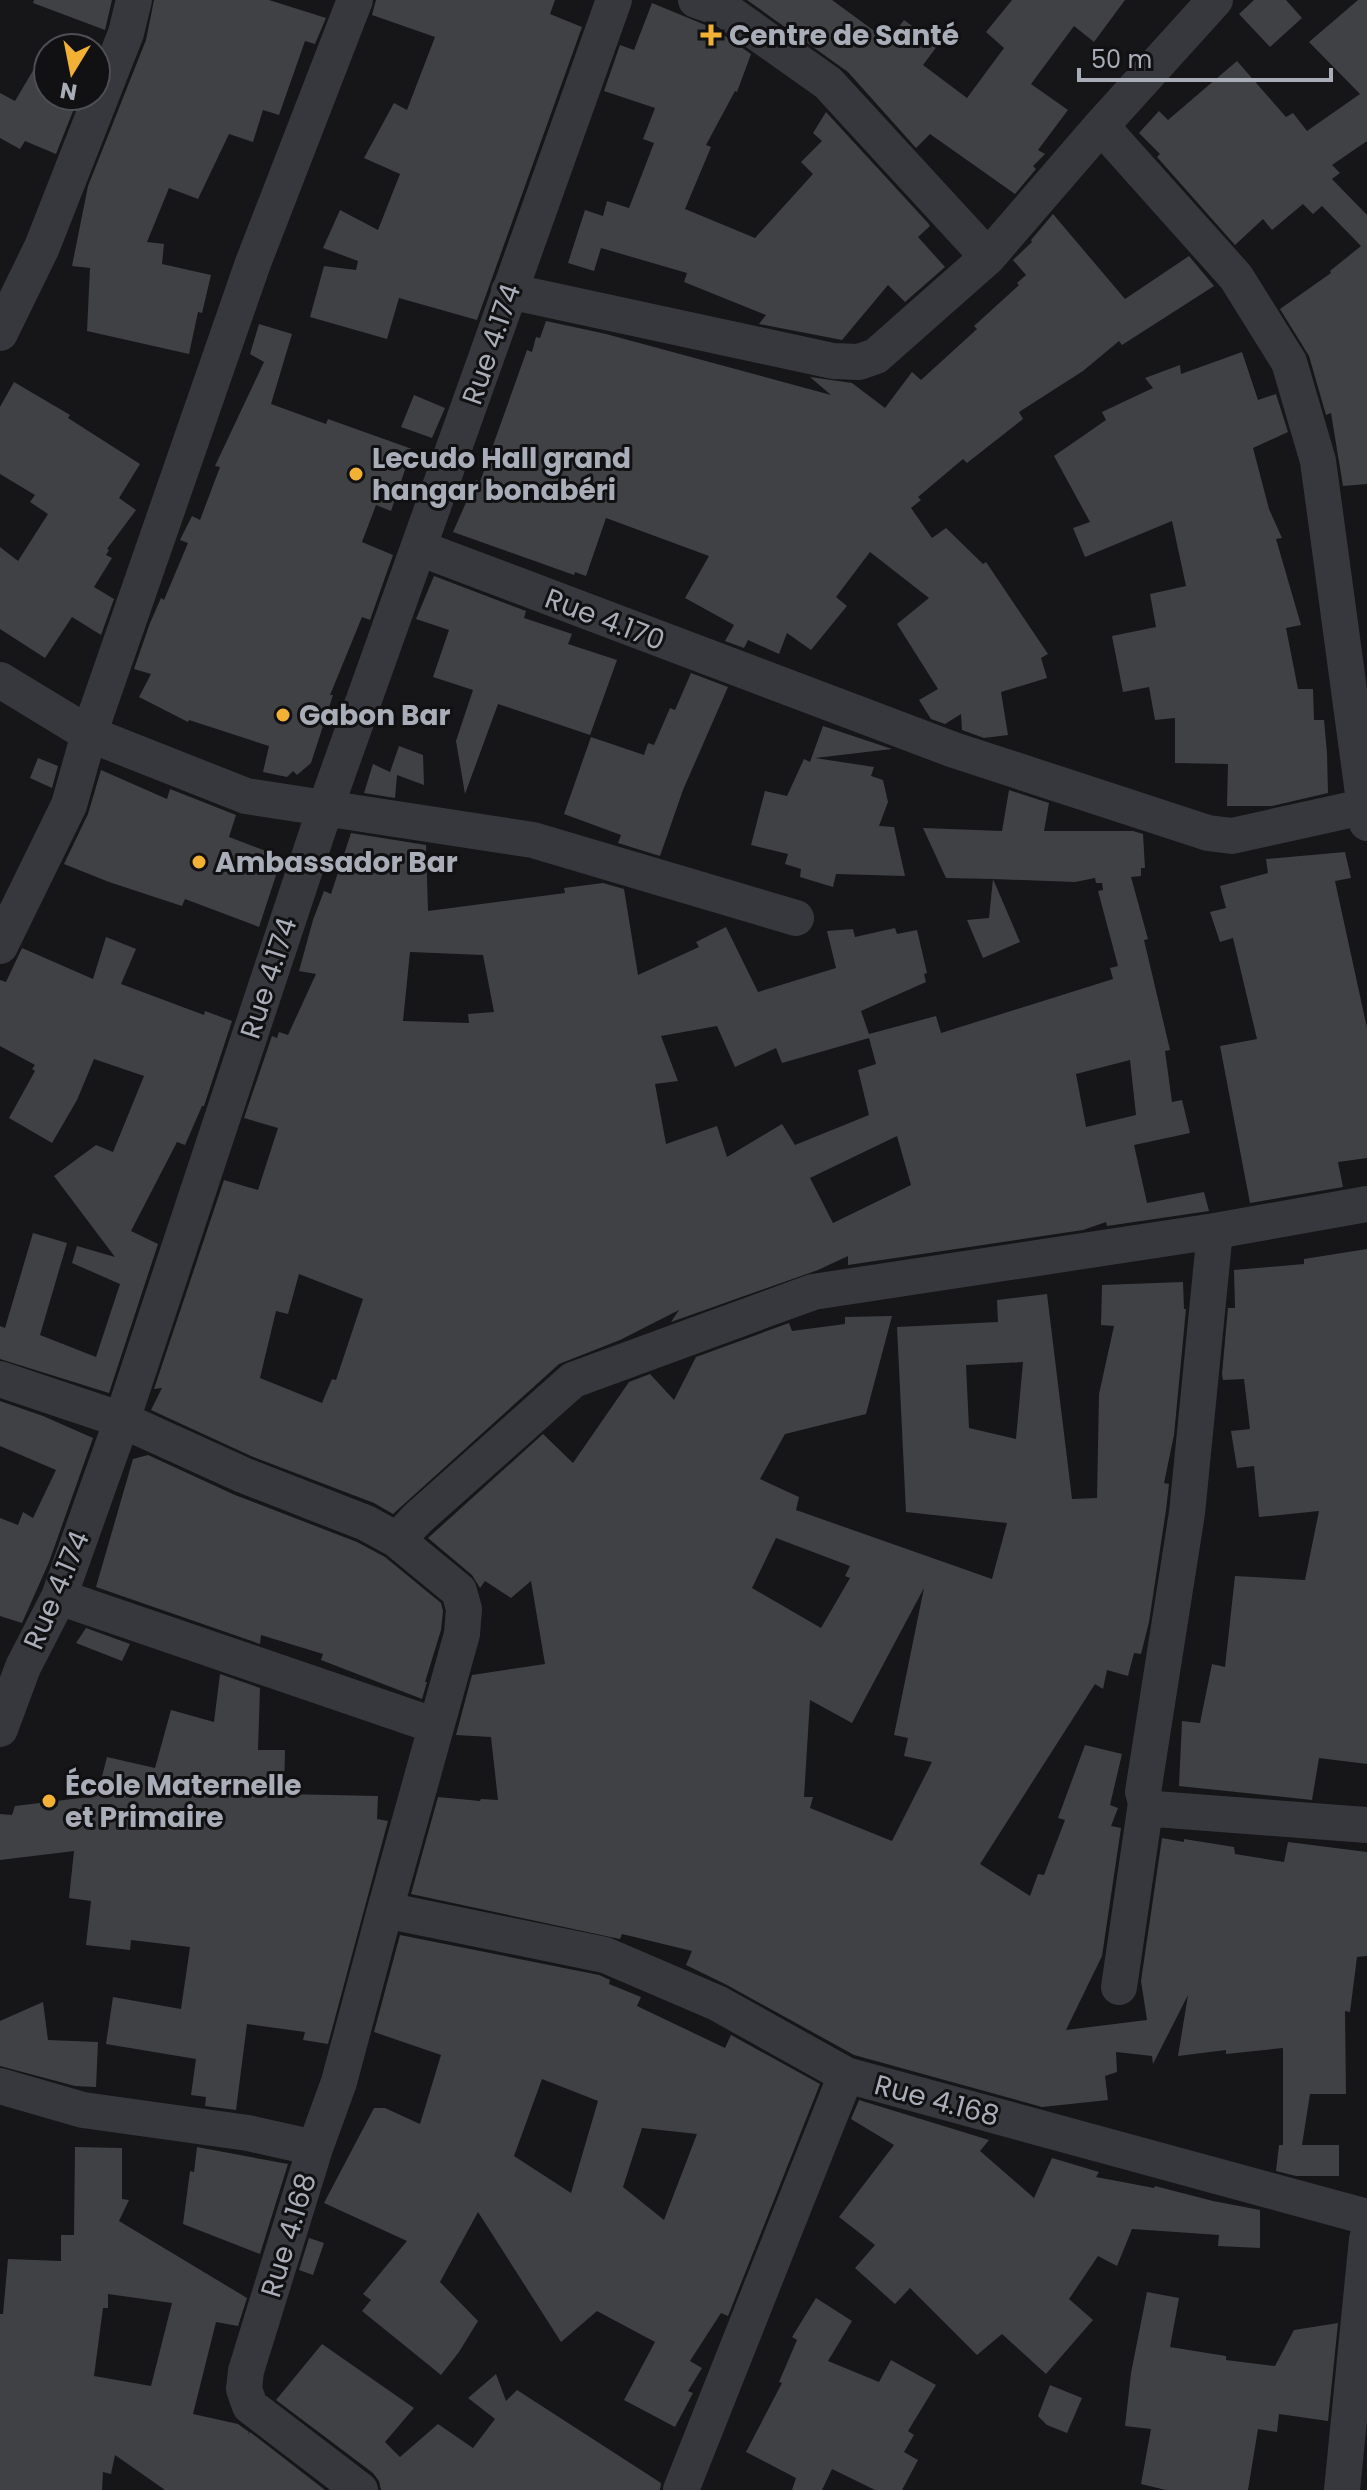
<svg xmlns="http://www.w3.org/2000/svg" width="1367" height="2490" font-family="Poppins,sans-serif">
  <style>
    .building { fill: #404145; fill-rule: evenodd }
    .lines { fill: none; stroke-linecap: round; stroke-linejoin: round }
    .street { stroke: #37383d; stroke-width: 36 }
    .poi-dot { fill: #f2b134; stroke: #111113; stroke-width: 3 }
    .labels { text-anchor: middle; stroke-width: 6; stroke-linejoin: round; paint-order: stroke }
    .poi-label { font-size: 28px; font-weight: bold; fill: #a8adb8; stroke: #111113; text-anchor: start }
    .street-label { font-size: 28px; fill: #a8adb8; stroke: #111113 }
  </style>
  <rect width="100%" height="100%" fill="#161618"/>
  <!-- building -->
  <path class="building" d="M 34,0 L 112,0 L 105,30 L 33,3 Z
    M 154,0 L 269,0 L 326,18 L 315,44 L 305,41 L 279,115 L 263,110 L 253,142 L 229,134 L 198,199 L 169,188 L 147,242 L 164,244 L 162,264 L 211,275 L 202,313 L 198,312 L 189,354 L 87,331 L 90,268 L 72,266 L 88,186 L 146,40 Z
    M 376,0 L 555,0 L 550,14 L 582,27 L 477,320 L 399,298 L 387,339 L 310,317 L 324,266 L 356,270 L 358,261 L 323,248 L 340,210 L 378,230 L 400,174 L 364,158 L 394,103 L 407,110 L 435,37 L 372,15 Z
    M 747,0 L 832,0 L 888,41 L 904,20 L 938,45 L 923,65 L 967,98 L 1004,48 L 986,32 L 1012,0 L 1125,0 L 1094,42 L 1074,26 L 1031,84 L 1068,110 L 1038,150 L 1045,154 L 1033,166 L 1036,169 L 1015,194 L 930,134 L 916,148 L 848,72 Z
    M 1254,0 L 1286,0 L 1302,18 L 1270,47 L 1239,14 Z
    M 1358,0 L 1367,0 L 1367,141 L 1332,165 L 1340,173 L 1332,179 L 1367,215 L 1367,484 L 1343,486 L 1331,413 L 1326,415 L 1309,356 L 1280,309 L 1331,273 L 1330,271 L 1361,246 L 1322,206 L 1313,214 L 1303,204 L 1272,230 L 1263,219 L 1235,245 L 1157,157 L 1160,154 L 1139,133 L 1159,111 L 1168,120 L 1237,61 L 1286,117 L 1293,113 L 1307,131 L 1360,94 L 1309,42 Z
    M 652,3 L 715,29 L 751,54 L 737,92 L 735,91 L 706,145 L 711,147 L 685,209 L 755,238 L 813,174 L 801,162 L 822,141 L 813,133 L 826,112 L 928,223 L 930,226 L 918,237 L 945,267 L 905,302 L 888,285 L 842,340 L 759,324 L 766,315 L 684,282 L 687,273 L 601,248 L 594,271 L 568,263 L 585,210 L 603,216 L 607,201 L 629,208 L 654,143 L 643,139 L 655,108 L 604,91 L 620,45 L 634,50 Z
    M 48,45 L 48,96 L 79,96 L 56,154 L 25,141 L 20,149 L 0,138 L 0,93 L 15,101 Z
    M 1053,214 L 1125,299 L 1189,256 L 1214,286 L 1122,345 L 1119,341 L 1083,371 L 1019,412 L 1023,419 L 967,463 L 963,459 L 918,497 L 921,500 L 911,508 L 932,538 L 946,528 L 983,564 L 986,562 L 1048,654 L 1041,658 L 1047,678 L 1001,692 L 1008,735 L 984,738 L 962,730 L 961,714 L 945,724 L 931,719 L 919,700 L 938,689 L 897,624 L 929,598 L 870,552 L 836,597 L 847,606 L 811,650 L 787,633 L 779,654 L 748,640 L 744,648 L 725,641 L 734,625 L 685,598 L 709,556 L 606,518 L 586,576 L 575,572 L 574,575 L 453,532 L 476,480 L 480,482 L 527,350 L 532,352 L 536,337 L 540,338 L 546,321 L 606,334 L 831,395 L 810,377 L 852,383 L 885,408 L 912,372 L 921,380 L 977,329 L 974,326 L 1019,285 L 1017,283 L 1026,275 L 1013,260 L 1032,242 L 1031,240 Z
    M 259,324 L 292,334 L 271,404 L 326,424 L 328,419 L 412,449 L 391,511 L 376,505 L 362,542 L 393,555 L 370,620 L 362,617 L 344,661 L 330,695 L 333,695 L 311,763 L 297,775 L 293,771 L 287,777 L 263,772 L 269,746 L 189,720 L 188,722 L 139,697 L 151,674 L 134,669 L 150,623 L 161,598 L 164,600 L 188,543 L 180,540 L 192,516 L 200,520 L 220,467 L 215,466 L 264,362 L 250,354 Z
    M 1242,352 L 1258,400 L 1276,394 L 1288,432 L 1253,448 L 1269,509 L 1282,538 L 1276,539 L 1301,625 L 1286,628 L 1298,689 L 1313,689 L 1314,720 L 1324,720 L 1327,753 L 1328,793 L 1272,806 L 1227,806 L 1228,764 L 1175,763 L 1175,718 L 1155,720 L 1149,687 L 1123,692 L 1112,636 L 1156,627 L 1150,594 L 1186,586 L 1172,521 L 1085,557 L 1073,528 L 1090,522 L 1054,456 L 1106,420 L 1102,412 L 1153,388 L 1145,378 L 1180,365 L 1181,374 Z
    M 14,382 L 70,415 L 68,418 L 140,464 L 119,498 L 136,510 L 107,549 L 109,550 L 106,555 L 112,558 L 94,587 L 114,599 L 101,635 L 72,617 L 45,658 L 0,629 L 0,547 L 18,561 L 48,514 L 30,502 L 35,495 L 0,474 L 0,407 Z
    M 414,395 L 445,408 L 432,438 L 401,427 Z
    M 434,576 L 526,611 L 524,618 L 572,634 L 568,644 L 617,660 L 590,735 L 498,704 L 465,794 L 456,741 L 473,690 L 433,677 L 449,630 L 416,619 Z
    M 691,673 L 728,687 L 683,790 L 660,856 L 618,843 L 621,835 L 564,814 L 591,737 L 644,755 L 648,743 L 654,745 L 670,708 L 675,710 Z
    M 823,726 L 892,749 L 815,758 L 874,767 L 871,776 L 883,780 L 888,802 L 879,826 L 894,827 L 905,876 L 836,874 L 833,887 L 800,877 L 801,869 L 785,864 L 788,854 L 751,845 L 765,791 L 787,796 L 804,759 L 810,762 Z
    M 399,746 L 423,755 L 424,785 L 397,775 L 395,798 L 364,793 L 373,764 L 390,772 Z
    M 38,758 L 58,766 L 52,788 L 30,778 Z
    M 101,770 L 167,799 L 170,789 L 236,815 L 229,837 L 282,857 L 259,927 L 185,899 L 182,906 L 109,882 L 64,864 L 88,814 Z
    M 1009,790 L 1049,803 L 1044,831 L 1133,831 L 1143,834 L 1145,868 L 1141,868 L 1141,876 L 1131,877 L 1148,939 L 1144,940 L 1170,1050 L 1165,1051 L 1172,1102 L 1182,1100 L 1190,1133 L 1134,1145 L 1147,1203 L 1204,1192 L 1209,1211 L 1107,1226 L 1106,1222 L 1083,1230 L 848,1265 L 848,1256 L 818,1270 L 671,1322 L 679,1310 L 620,1340 L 559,1364 L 393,1514 L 374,1503 L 251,1456 L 151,1410 L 162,1388 L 154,1389 L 224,1180 L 258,1190 L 278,1128 L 244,1118 L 272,1036 L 277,1038 L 279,1032 L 288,1035 L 316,974 L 299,971 L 313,920 L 324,891 L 331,894 L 351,833 L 426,845 L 428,911 L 565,893 L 564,888 L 603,883 L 624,889 L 638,975 L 699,947 L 696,942 L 726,927 L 758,992 L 836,968 L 827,931 L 853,929 L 855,937 L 895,928 L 897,934 L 917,930 L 927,973 L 924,974 L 926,982 L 861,1011 L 869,1034 L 936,1016 L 941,1033 L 1113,979 L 1110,968 L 1118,966 L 1098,891 L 1103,890 L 1102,883 L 1096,883 L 1095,878 L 1075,882 L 993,879 L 1020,942 L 983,958 L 967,920 L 989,918 L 993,879 L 946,878 L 923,828 L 1002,831 ZM 410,952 L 483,955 L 494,1012 L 468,1014 L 469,1023 L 403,1021 ZM 717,1026 L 735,1067 L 776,1048 L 782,1063 L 869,1038 L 876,1064 L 858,1070 L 869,1115 L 795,1145 L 782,1124 L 727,1157 L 717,1126 L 666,1144 L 655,1084 L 678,1081 L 661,1036 ZM 1130,1060 L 1136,1115 L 1086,1127 L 1076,1074 ZM 897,1136 L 911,1185 L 833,1223 L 810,1178 ZM 299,1274 L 363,1299 L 336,1380 L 332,1379 L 322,1403 L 260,1378 L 276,1311 L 288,1314 Z
    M 1345,852 L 1351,878 L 1335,881 L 1367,1028 L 1367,1158 L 1338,1162 L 1343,1187 L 1250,1203 L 1220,1046 L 1257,1039 L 1233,938 L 1220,942 L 1210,912 L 1226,908 L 1220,886 L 1268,873 L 1266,859 Z
    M 106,937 L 136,949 L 121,984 L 204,1015 L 205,1011 L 232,1021 L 204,1106 L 202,1106 L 185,1145 L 177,1142 L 131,1231 L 158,1244 L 109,1393 L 0,1359 L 0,1326 L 5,1328 L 33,1233 L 67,1243 L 40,1335 L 96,1357 L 120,1284 L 72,1263 L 77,1246 L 115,1257 L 54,1176 L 96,1145 L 113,1152 L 144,1076 L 94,1059 L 77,1100 L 52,1143 L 9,1118 L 35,1071 L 32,1069 L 35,1065 L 0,1046 L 0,980 L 6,982 L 22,948 L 93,979 Z
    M 1367,1249 L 1367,1764 L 1319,1758 L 1312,1800 L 1179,1786 L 1182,1721 L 1200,1723 L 1212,1664 L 1225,1667 L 1235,1576 L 1305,1580 L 1319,1511 L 1259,1517 L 1254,1466 L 1237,1468 L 1231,1431 L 1250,1429 L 1244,1379 L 1223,1380 L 1222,1374 L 1228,1308 L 1235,1308 L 1234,1270 L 1304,1264 L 1304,1259 Z
    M 1183,1282 L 1184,1309 L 1186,1309 L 1174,1435 L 1164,1483 L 1169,1484 L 1166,1510 L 1149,1622 L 1141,1654 L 1134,1653 L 1128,1676 L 1107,1670 L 1103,1689 L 1095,1684 L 980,1864 L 1030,1896 L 1038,1874 L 1044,1875 L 1065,1820 L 1058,1818 L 1085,1745 L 1122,1754 L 1110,1805 L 1118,1808 L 1111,1826 L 1121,1828 L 1102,1956 L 1066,2030 L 1147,2020 L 1141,1981 L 1162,1838 L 1184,1842 L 1184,1839 L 1234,1847 L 1235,1854 L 1284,1862 L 1288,1842 L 1367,1852 L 1367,1956 L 1357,1957 L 1350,2012 L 1345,2011 L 1346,2094 L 1310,2094 L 1302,2145 L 1339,2145 L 1339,2176 L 1296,2176 L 1276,2171 L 1279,2145 L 1283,2145 L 1283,2048 L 1226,2054 L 1226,2050 L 1178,2056 L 1188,1995 L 1153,2064 L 1152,2056 L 1116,2052 L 1117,2072 L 1105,2076 L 1108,2100 L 1042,2107 L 854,2055 L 727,1985 L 686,1965 L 692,1951 L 622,1934 L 620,1939 L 411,1894 L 438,1797 L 480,1801 L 481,1799 L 498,1800 L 491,1737 L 456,1735 L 472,1675 L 545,1664 L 531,1581 L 511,1598 L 485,1581 L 480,1588 L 472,1575 L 428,1538 L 543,1434 L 573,1463 L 629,1382 L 650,1374 L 674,1400 L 696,1357 L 789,1323 L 792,1331 L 845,1324 L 845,1317 L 892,1316 L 866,1414 L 785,1434 L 760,1479 L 799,1497 L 796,1510 L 992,1579 L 1007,1523 L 906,1512 L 897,1327 L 998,1322 L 997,1300 L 1047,1294 L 1072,1499 L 1097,1498 L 1099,1394 L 1114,1326 L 1101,1325 L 1102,1285 ZM 1023,1362 L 1016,1439 L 969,1428 L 966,1365 ZM 776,1538 L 850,1566 L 845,1576 L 850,1578 L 821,1628 L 752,1588 ZM 924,1588 L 894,1735 L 908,1738 L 904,1756 L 932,1762 L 892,1841 L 810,1808 L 813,1797 L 804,1797 L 810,1700 L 852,1723 Z
    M 0,1401 L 43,1416 L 93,1438 L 49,1562 L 22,1623 L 0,1616 L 0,1518 L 18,1525 L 23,1512 L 33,1518 L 56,1470 L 0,1446 Z
    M 148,1455 L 235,1495 L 357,1542 L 385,1557 L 441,1603 L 443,1611 L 441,1630 L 425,1682 L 427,1682 L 422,1699 L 321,1660 L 323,1654 L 261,1635 L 260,1644 L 96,1587 L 133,1459 Z
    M 86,1628 L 130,1644 L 122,1661 L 76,1643 Z
    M 220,1674 L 260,1688 L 258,1750 L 285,1750 L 284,1794 L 378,1796 L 377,1819 L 388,1821 L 328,2044 L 303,2040 L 305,2032 L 247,2024 L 236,2110 L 205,2106 L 206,2097 L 191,2095 L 196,2059 L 106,2044 L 113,1997 L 181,2009 L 190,1947 L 131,1940 L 130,1950 L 86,1945 L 91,1901 L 69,1898 L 74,1851 L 0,1860 L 0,1814 L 12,1815 L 15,1806 L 97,1796 L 107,1757 L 155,1768 L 171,1710 L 214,1722 Z
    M 400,1935 L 599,1975 L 610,1980 L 609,1984 L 641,1997 L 637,2006 L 725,2048 L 731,2035 L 820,2084 L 728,2316 L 721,2313 L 690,2361 L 702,2368 L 688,2391 L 693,2393 L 675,2427 L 624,2400 L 655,2342 L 597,2311 L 561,2342 L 478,2212 L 440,2282 L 478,2321 L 459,2352 L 441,2375 L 362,2311 L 371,2300 L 363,2294 L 407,2241 L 324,2203 L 374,2108 L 385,2108 L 420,2124 L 441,2055 L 374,2032 ZM 542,2079 L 598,2101 L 571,2193 L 514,2156 ZM 642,2128 L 697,2134 L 664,2220 L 623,2187 Z
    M 43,2002 L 48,2040 L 98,2042 L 96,2087 L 75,2086 L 0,2066 L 0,2021 Z
    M 859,2100 L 989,2140 L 980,2151 L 1034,2198 L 1052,2158 L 1099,2172 L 1096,2177 L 1154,2188 L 1155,2186 L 1213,2201 L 1260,2210 L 1260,2248 L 1218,2246 L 1219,2235 L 1132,2229 L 1117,2266 L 1098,2256 L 1069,2299 L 1093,2320 L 1046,2374 L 1002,2334 L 977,2355 L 910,2288 L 895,2304 L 855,2268 L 875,2245 L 839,2217 L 894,2145 L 851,2119 Z
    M 75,2147 L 122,2148 L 122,2199 L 129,2200 L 119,2221 L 247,2298 L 238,2326 L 216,2322 L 193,2414 L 238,2424 L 249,2432 L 248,2435 L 250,2432 L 325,2490 L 165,2490 L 115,2455 L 111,2474 L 103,2472 L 102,2490 L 0,2490 L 0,2314 L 3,2314 L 8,2259 L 61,2261 L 61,2235 L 74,2235 ZM 108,2294 L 172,2303 L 151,2386 L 94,2376 L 103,2308 L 108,2308 Z
    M 197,2147 L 288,2164 L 260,2254 L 183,2224 L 190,2171 L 194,2172 Z
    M 309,2238 L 324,2243 L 313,2275 L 299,2270 Z
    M 1147,2292 L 1179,2298 L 1170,2347 L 1226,2356 L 1226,2360 L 1275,2366 L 1294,2330 L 1338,2323 L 1328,2421 L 1279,2414 L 1277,2432 L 1258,2429 L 1248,2490 L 1166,2490 L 1141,2484 L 1151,2429 L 1125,2426 L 1131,2373 Z
    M 816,2298 L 852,2321 L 828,2361 L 879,2382 L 891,2360 L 936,2385 L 908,2431 L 914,2435 L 904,2452 L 918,2460 L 902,2490 L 875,2490 L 832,2469 L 822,2490 L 792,2490 L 796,2478 L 746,2452 L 782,2383 L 779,2382 L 797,2340 L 792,2337 Z
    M 322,2344 L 414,2408 L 385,2442 L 400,2457 L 438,2424 L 473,2448 L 495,2419 L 468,2398 L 496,2374 L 506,2401 L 517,2390 L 661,2483 L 660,2490 L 381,2490 L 379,2481 L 373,2473 L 276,2400 Z
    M 1050,2385 L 1082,2398 L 1067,2433 L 1047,2425 L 1038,2416 Z"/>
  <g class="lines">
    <!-- street -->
    <path class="street" d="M 696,0 L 725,10 L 828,83 L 988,257
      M 1101,126 L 1236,277 L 1289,362 L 1318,461 L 1367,823
      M 509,291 L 833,361 L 859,362 L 876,356 L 988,257 L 1101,126 L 1215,0
      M 0,333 L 42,247 L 126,33 L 134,0
      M 419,548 L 954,750 L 1208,833 L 1232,836 L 1367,806
      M 0,680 L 89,734 L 246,796 L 533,840 L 796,918
      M 0,946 L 69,805 L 89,734 L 253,263 L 355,0
      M 1215,1231 L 1187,1513 L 1143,1792 L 1146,1803 L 1155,1809 L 1367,1825
      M 0,1379 L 122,1420 L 243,1475 L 366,1523 L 397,1540 L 418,1518 L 573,1380 L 813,1292 L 1215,1231 L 1367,1204
      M 59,1597 L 436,1726
      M 0,1729 L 23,1667 L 59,1597 L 122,1420 L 326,806 L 614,0
      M 385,1910 L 462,1634 L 464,1609 L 459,1591 L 397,1540
      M 1119,1987 L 1146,1803
      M 0,2086 L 83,2110 L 248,2133 L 315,2148 L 246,2371 L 244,2389 L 250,2406 L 360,2490
      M 315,2148 L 339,2082 L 385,1910 L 605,1955 L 717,2003 L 846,2075 L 1367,2217
      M 681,2490 L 846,2075
      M 1342,2490 L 1367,2239"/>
  </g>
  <!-- markers -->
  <g class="poi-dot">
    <path d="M707 23h8v8h8v8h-8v8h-8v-8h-8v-8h8z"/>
    <circle cx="356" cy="474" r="8"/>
    <circle cx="283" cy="715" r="8"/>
    <circle cx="199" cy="862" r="8"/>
    <circle cx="49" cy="1801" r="8"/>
  </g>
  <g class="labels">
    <!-- poi labels -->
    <g class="poi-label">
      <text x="729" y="45">Centre de Santé</text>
      <text x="372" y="468">Lecudo Hall grand<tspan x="372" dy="32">hangar bonabéri</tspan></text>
      <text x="299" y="725">Gabon Bar</text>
      <text x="215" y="872">Ambassador Bar</text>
      <text x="65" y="1795">École Maternelle<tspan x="65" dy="32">et Primaire</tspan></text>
    </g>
    <!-- street labels -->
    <g class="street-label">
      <text transform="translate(491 344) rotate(-71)" y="10">Rue 4.174</text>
      <text transform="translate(605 619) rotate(21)" y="10">Rue 4.170</text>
      <text transform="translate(268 978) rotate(-72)" y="10">Rue 4.174</text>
      <text transform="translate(56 1590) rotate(-67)" y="10">Rue 4.174</text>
      <text transform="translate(937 2100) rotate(15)" y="10">Rue 4.168</text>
      <text transform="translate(288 2235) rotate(-73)" y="10">Rue 4.168</text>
    </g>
  </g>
  <!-- north arrow -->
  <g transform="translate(72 72) rotate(190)"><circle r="38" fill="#111113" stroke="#4d4f55" stroke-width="2"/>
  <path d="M0-6L14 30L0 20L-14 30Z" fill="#f2b134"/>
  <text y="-12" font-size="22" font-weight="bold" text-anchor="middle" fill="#a8adb8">N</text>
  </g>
  <!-- scale -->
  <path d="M1079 68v12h252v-12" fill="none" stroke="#a8adb8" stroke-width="4"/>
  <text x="1091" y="68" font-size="24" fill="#a8adb8" stroke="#111113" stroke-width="6" paint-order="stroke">50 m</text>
</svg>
